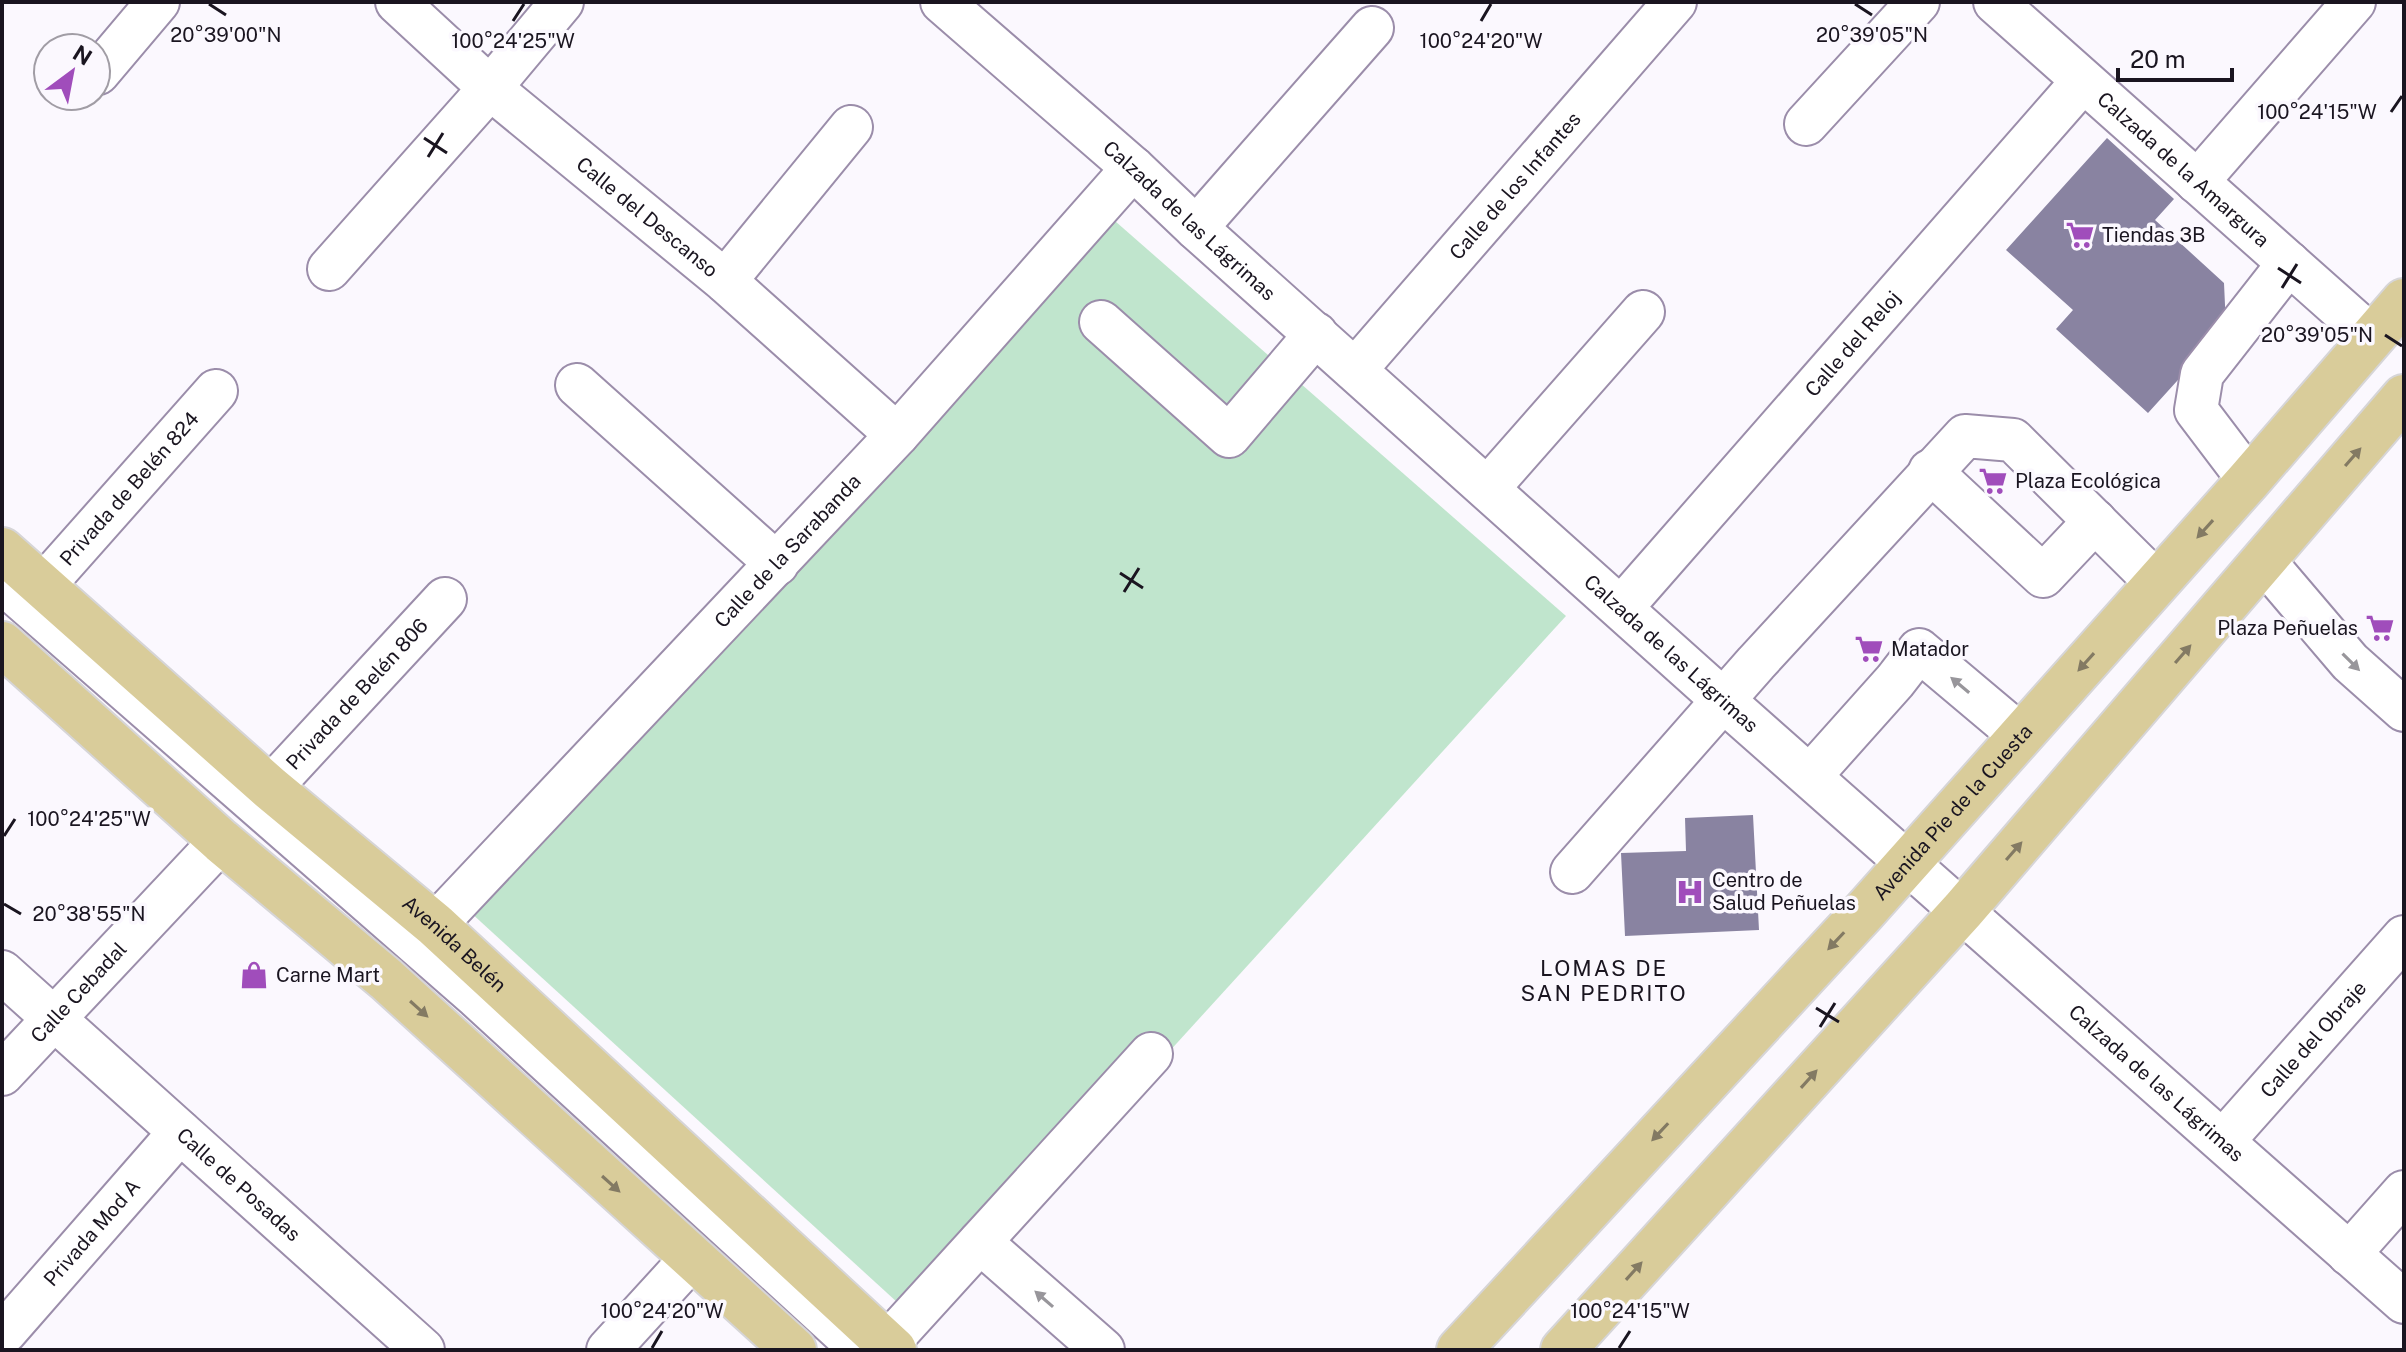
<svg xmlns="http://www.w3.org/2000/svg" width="2406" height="1352" font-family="'Public Sans',sans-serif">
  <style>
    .green { fill: #c0e5cd }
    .building { fill: #8983a1 }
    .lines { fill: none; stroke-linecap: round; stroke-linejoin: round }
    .minor-casing { stroke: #9b8daa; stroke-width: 46 }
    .major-casing { stroke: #d6d5d7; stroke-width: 48 }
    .minor { stroke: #fff; stroke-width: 42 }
    .major { stroke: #d9cc9a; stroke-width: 44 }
    .oneway { fill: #837a63 }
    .oneway2 { fill: #98969b }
    .ticks { fill: none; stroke: #1a1520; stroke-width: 3 }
    .labels { text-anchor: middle; stroke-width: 7; stroke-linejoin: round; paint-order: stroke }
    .street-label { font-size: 20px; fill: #1a1520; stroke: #fbf8fe }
    .poi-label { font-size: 20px; fill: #1a1520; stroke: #fbf8fe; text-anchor: start }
    .neighbourhood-label { font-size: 22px; letter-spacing: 2px; fill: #1a1520; stroke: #fbf8fe }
    .ticks-label { font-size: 20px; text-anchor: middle; fill: #1a1520; stroke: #fbf8fe; stroke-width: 7; stroke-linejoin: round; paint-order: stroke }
  </style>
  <rect width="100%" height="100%" fill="#fbf8fe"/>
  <!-- green -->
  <path class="green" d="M 1107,214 L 1566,616 L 921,1324 L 469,911 Z"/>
  <!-- building -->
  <path class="building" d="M 2107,138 L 2174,199 L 2155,220 L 2224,283 L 2226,327 L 2148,413 L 2056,329 L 2073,310 L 2006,250 Z
    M 1753,815 L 1759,930 L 1625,936 L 1621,853 L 1686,851 L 1685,818 Z"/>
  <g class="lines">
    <defs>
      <g id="minor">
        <path id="s1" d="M 397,2 L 490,88 L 725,281 L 897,435"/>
        <path id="s2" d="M 942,2 L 1133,168 L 1196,228 L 1724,701 L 2404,1302"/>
        <path id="s3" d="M 1995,2 L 2372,337"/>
        <path d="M 98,73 L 158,2"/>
        <path d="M 1806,124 L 1918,2"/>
        <path d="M 2197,182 L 2354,2"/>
        <path d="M 1196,228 L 1372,28"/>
        <path d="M 329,269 L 490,88 L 562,2"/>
        <path d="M 725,281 L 851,127"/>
        <path d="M 1101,322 L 1229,436 L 1316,334"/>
        <path id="s4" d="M 1355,370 L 1675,2"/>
        <path d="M 577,385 L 777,564"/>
        <path d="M 1930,471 L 2043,576 L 2095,521"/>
        <path d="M 2249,480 L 2196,410 L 2202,374 L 2289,263"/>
        <path d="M 1488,488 L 1643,312"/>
        <path d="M 2264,561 L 2350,662 L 2404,710"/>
        <path d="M 2,582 L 477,997 L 862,1350"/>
        <path id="s5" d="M 43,586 L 216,391"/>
        <path id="s6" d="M 1622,607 L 2083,81"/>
        <path d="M 1811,775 L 1895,681 L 1919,650 L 2020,735"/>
        <path id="s7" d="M 270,788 L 445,599"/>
        <path d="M 1572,872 L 1756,663 L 1965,436 L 2013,440 L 2157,583"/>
        <path id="s8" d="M 435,925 L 897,435 L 1133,168"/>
        <path id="s9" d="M 2,972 L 423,1350"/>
        <path id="s10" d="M 2,1074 L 221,841"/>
        <path id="s11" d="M 2223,1141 L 2404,937"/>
        <path d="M 980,1242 L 1103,1350"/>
        <path d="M 2349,1254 L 2404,1192"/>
        <path id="s12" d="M 5,1332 L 180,1132"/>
        <path d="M 887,1344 L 1151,1054"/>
        <path d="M 608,1350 L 692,1258"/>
      </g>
      <g id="major">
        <path id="s13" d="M 2,550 L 270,788 L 435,925 L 894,1350"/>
        <path d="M 2,644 L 221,841 L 386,979 L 794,1350"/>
        <path id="s14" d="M 1459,1350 L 1863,913 L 2249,480 L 2404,301"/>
        <path d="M 1563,1350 L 1963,910 L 2404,397"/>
      </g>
    </defs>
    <!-- minor casing -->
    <use href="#minor" class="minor-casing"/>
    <!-- major casing -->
    <use href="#major" class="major-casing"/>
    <!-- minor -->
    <use href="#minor" class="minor"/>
    <!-- major -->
    <use href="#major" class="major"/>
  </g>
  <!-- one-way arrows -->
  <defs><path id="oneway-solid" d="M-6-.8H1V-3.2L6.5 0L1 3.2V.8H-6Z" transform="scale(2)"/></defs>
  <g class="oneway">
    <use href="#oneway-solid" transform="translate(2353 457) rotate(-49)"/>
    <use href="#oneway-solid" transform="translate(2205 529) rotate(132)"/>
    <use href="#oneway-solid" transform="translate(2183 654) rotate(-49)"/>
    <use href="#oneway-solid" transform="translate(2086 662) rotate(132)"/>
    <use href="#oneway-solid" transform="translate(2014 851) rotate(-49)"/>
    <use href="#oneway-solid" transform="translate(1836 941) rotate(133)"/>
    <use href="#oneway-solid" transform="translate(419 1009) rotate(42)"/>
    <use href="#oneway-solid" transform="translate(1809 1079) rotate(-48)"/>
    <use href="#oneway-solid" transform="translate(1660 1132) rotate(133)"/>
    <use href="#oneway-solid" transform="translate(611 1184) rotate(42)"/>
    <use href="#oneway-solid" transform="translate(1634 1271) rotate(-48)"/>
  </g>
  <g class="oneway2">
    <use href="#oneway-solid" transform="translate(2351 662) rotate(45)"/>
    <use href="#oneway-solid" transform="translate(1960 685) rotate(-140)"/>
    <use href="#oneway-solid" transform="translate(1044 1299) rotate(-139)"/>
  </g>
  <!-- ticks -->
  <path class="ticks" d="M 209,4 L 226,15M 1855,4 L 1872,15M 513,21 L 524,4M 1481,21 L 1491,4M 2391,112 L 2402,96M 424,138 L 447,153M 428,157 L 443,133M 2278,268 L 2301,283M 2282,288 L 2297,264M 2385,335 L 2402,346M 1120,573 L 1143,588M 1124,592 L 1139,568M 4,836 L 15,819M 4,904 L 21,914M 1816,1008 L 1839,1022M 1820,1027 L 1835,1003M 652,1348 L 662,1331M 1619,1348 L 1630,1331"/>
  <!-- icons -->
  <defs>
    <symbol id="supermarket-bare" viewBox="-9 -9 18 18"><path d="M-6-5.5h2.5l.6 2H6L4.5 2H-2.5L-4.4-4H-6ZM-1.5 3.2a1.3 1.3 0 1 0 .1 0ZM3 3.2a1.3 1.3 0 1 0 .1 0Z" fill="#a04dbb" stroke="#fbf8fe" stroke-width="2.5" paint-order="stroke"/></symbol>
    <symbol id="hospital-bare" viewBox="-9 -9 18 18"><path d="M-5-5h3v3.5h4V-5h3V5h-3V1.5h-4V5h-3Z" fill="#a04dbb" stroke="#fbf8fe" stroke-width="2.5" paint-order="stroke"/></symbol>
    <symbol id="shop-bare" viewBox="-9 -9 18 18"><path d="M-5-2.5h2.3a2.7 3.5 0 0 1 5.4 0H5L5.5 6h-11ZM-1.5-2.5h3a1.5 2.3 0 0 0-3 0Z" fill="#a04dbb" stroke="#fbf8fe" stroke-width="2.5" paint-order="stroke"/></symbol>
  </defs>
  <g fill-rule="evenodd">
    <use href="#supermarket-bare" x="2060" y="215" width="40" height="40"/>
    <use href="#supermarket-bare" x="1973" y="461" width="40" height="40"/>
    <use href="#supermarket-bare" x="2360" y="608" width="40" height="40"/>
    <use href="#supermarket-bare" x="1849" y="629" width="40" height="40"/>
    <use href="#hospital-bare" x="1670" y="872" width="40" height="40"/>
    <use href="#shop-bare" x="234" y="955" width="40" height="40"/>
  </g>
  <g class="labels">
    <!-- street labels -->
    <g class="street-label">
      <text dy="7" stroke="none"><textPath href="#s3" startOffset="252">Calzada de la Amargura</textPath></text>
      <text dy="7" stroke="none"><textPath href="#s4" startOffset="244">Calle de los Infantes</textPath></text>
      <text dy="7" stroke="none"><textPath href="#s1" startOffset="330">Calle del Descanso</textPath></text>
      <text dy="7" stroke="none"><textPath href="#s2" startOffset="330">Calzada de las Lágrimas</textPath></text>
      <text dy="7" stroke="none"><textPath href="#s6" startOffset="350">Calle del Reloj</textPath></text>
      <text dy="7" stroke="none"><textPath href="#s5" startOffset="130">Privada de Belén 824</textPath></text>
      <text dy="7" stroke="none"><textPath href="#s8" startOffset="514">Calle de la Sarabanda</textPath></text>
      <text dy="7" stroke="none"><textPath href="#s2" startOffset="978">Calzada de las Lágrimas</textPath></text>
      <text dy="7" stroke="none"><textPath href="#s7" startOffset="128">Privada de Belén 806</textPath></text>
      <text dy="7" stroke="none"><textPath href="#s14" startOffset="730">Avenida Pie de la Cuesta</textPath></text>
      <text dy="7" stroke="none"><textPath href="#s13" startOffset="600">Avenida Belén</textPath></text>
      <text dy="7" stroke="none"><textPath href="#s10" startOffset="112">Calle Cebadal</textPath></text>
      <text dy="7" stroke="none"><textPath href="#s11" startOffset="136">Calle del Obraje</textPath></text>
      <text dy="7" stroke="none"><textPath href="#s2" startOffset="1626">Calzada de las Lágrimas</textPath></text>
      <text dy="7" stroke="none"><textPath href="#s9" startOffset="318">Calle de Posadas</textPath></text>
      <text dy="7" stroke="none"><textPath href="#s12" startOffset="132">Privada Mod A</textPath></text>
    </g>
    <!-- poi labels -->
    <g class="poi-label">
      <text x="2102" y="242">Tiendas 3B</text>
      <text x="2015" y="488">Plaza Ecológica</text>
      <text x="2358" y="635" text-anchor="end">Plaza Peñuelas</text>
      <text x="1891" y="656">Matador</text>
      <text x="1712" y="887">Centro de<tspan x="1712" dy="23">Salud Peñuelas</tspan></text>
      <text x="276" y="982">Carne Mart</text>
    </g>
    <!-- neighbourhood labels -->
    <g class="neighbourhood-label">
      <text x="1604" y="976">LOMAS DE<tspan x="1604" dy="25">SAN PEDRITO</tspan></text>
    </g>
  </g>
  <g class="ticks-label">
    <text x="226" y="42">20°39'00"N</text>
    <text x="1872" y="42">20°39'05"N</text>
    <text x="513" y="48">100°24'25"W</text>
    <text x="1481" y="48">100°24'20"W</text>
    <text x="2317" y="119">100°24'15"W</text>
    <text x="2317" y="342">20°39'05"N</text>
    <text x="89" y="826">100°24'25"W</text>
    <text x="89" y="921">20°38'55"N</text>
    <text x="662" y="1318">100°24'20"W</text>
    <text x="1630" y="1318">100°24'15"W</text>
  </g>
  <!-- border -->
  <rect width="2406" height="1352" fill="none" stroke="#1a1520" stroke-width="8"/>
  <!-- north arrow -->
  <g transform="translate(72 72) rotate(32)"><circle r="38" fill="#fbf8fe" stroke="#a19da5" stroke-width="2"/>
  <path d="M0-6L14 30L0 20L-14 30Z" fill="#a04dbb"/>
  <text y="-12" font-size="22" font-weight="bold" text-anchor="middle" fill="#1a1520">N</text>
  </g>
  <!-- scale -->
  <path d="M2118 68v12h114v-12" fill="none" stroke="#1a1520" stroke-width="4"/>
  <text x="2130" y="68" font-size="24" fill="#1a1520" stroke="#fbf8fe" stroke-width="6" paint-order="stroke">20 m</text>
</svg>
